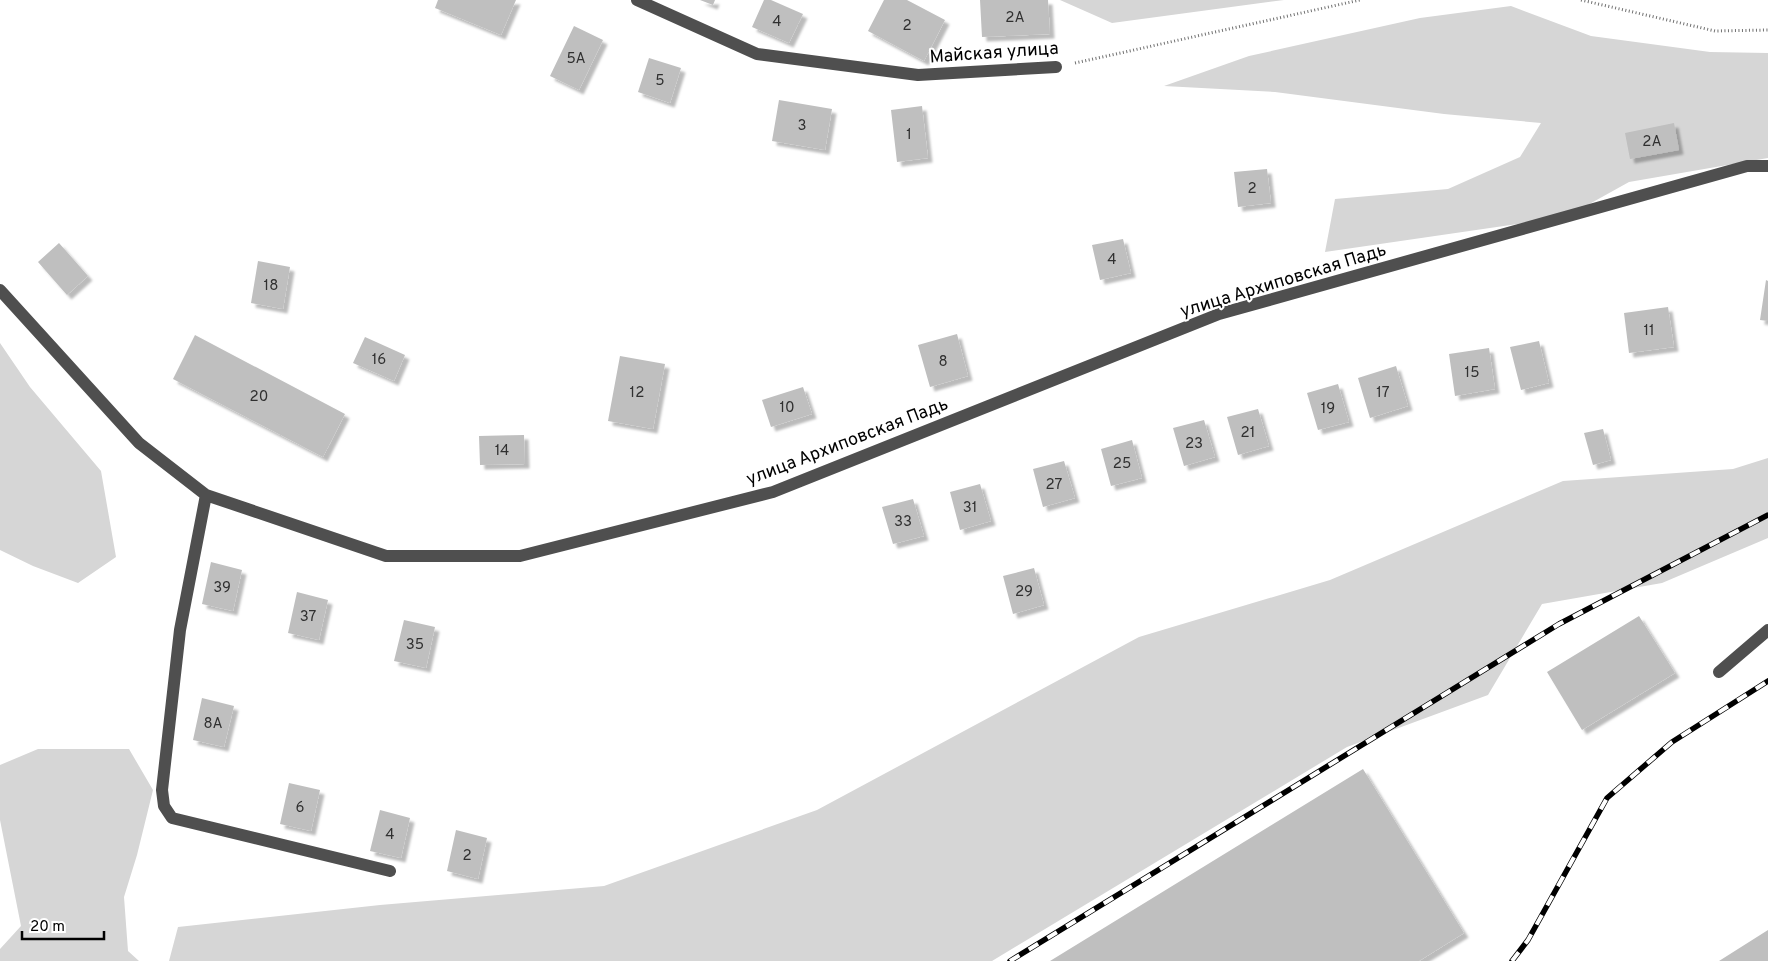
<svg xmlns="http://www.w3.org/2000/svg" width="1768" height="961" font-family="Overpass,sans-serif">
  <style>
    .green { fill: #d6d6d6 }
    .building { fill: #bfbfbf; filter: url(#shadow) }
    .lines { fill: none; stroke-linecap: round; stroke-linejoin: round }
    .path { stroke: #717171; stroke-width: 3; stroke-dasharray: 1 2.5; stroke-linecap: butt }
    .minor { stroke: #4f4f4f; stroke-width: 12 }
    .rail-casing { stroke: #000; stroke-width: 5.5 }
    .rail { stroke: #fff; stroke-width: 4; stroke-dasharray: 11; stroke-linecap: butt }
    .labels { text-anchor: middle; stroke-width: 4; stroke-linejoin: round; paint-order: stroke }
    .number-label { font-size: 15px; fill: #303030 }
    .street-label { font-size: 18px; fill: #000; stroke: #fff }
  </style>
  <defs>
    <filter id="shadow"><feDropShadow dx="4.5" dy="4.5" stdDeviation="1" flood-color="#0004"/></filter>
  </defs>
  <rect width="100%" height="100%" fill="#fff"/>
  <!-- green -->
  <path class="green" d="M 1060,0 L 1284,0 L 1112,23 Z
    M 1511,6 L 1591,36 L 1710,52 L 1768,53 L 1768,158 L 1629,182 L 1566,217 L 1325,252 L 1335,199 L 1448,189 L 1520,157 L 1541,123 L 1444,114 L 1275,92 L 1164,86 L 1249,56 L 1420,18 Z
    M 0,343 L 30,387 L 101,471 L 116,557 L 78,583 L 33,566 L 0,550 Z
    M 1768,458 L 1768,538 L 1662,583 L 1542,604 L 1488,695 L 1347,747 L 992,961 L 169,961 L 178,927 L 380,905 L 604,886 L 817,810 L 1139,637 L 1330,580 L 1563,481 L 1733,469 Z
    M 38,749 L 129,749 L 153,790 L 137,855 L 124,897 L 128,951 L 139,961 L 0,961 L 0,949 L 21,926 L 0,820 L 0,765 Z"/>
  <!-- building -->
  <path class="building" d="M 438,0 L 516,0 L 501,35 L 435,8 Z
    M 700,0 L 715,0 L 713,5 Z
    M 764,0 L 771,0 L 803,14 L 789,43 L 752,27 Z
    M 884,0 L 907,0 L 945,20 L 924,61 L 868,31 Z
    M 980,0 L 1048,0 L 1050,34 L 982,37 Z
    M 574,26 L 603,40 L 579,90 L 550,76 Z
    M 649,58 L 681,68 L 670,103 L 638,92 Z
    M 779,100 L 832,109 L 825,150 L 772,141 Z
    M 922,106 L 928,158 L 897,162 L 891,110 Z
    M 1674,123 L 1679,150 L 1630,159 L 1625,133 Z
    M 1267,169 L 1271,203 L 1238,207 L 1234,172 Z
    M 1123,239 L 1131,273 L 1100,280 L 1092,245 Z
    M 59,243 L 88,276 L 67,295 L 38,262 Z
    M 258,261 L 290,267 L 283,309 L 251,303 Z
    M 1766,280 L 1768,281 L 1768,321 L 1760,320 Z
    M 1668,307 L 1674,347 L 1629,353 L 1624,313 Z
    M 957,334 L 968,376 L 930,387 L 918,345 Z
    M 195,335 L 345,414 L 323,457 L 173,379 Z
    M 365,337 L 405,355 L 394,381 L 353,363 Z
    M 1539,341 L 1549,383 L 1521,390 L 1510,347 Z
    M 1489,348 L 1495,389 L 1455,396 L 1449,354 Z
    M 620,356 L 665,364 L 653,429 L 608,421 Z
    M 1396,366 L 1408,406 L 1370,418 L 1358,378 Z
    M 1338,384 L 1349,422 L 1318,430 L 1307,393 Z
    M 803,387 L 812,414 L 771,427 L 762,400 Z
    M 1258,409 L 1269,446 L 1238,455 L 1227,417 Z
    M 1204,420 L 1215,457 L 1184,466 L 1173,428 Z
    M 1603,429 L 1611,460 L 1593,465 L 1584,433 Z
    M 524,435 L 525,464 L 480,465 L 479,436 Z
    M 1132,440 L 1142,478 L 1111,486 L 1101,449 Z
    M 1064,461 L 1075,498 L 1043,507 L 1033,469 Z
    M 980,484 L 991,521 L 960,530 L 950,492 Z
    M 913,499 L 924,536 L 893,544 L 882,507 Z
    M 211,562 L 242,570 L 233,611 L 202,604 Z
    M 1034,568 L 1044,605 L 1013,614 L 1003,576 Z
    M 297,592 L 328,600 L 319,640 L 288,633 Z
    M 1639,616 L 1675,673 L 1582,730 L 1547,672 Z
    M 404,620 L 435,627 L 426,668 L 394,661 Z
    M 202,698 L 234,706 L 224,747 L 193,740 Z
    M 1363,769 L 1464,933 L 1419,961 L 1050,961 Z
    M 289,783 L 320,790 L 311,831 L 280,824 Z
    M 380,810 L 410,818 L 401,858 L 370,851 Z
    M 456,830 L 487,838 L 478,879 L 447,871 Z
    M 1768,930 L 1768,961 L 1719,961 Z"/>
  <g class="lines">
    <!-- path -->
    <path class="path" d="M 1581,0 L 1715,31 L 1768,30
      M 1075,63 L 1360,0"/>
    <!-- minor -->
    <path class="minor" d="M 637,0 L 757,54 L 918,75 L 1056,67
      M 0,290 L 139,443 L 206,495 L 386,556 L 520,556 L 773,492 L 1219,314 L 1747,166 L 1768,166
      M 206,495 L 180,630 L 162,790 L 164,806 L 172,818 L 390,871
      M 1719,672 L 1768,630"/>
    <defs>
      <path id="rail" d="M 1010,961 L 1559,624 L 1768,515
        M 1512,961 L 1528,940 L 1607,798 L 1672,742 L 1768,681"/>
    </defs>
    <!-- rail casing -->
    <use href="#rail" class="rail-casing"/>
    <!-- rail -->
    <use href="#rail" class="rail"/>
  </g>
  <g class="labels">
    <!-- number labels -->
    <g class="number-label">
      <text x="1015" y="22">2А</text>
      <text x="777" y="26">4</text>
      <text x="907" y="30">2</text>
      <text x="576" y="63">5А</text>
      <text x="660" y="85">5</text>
      <text x="802" y="130">3</text>
      <text x="909" y="139">1</text>
      <text x="1652" y="146">2А</text>
      <text x="1252" y="193">2</text>
      <text x="1112" y="264">4</text>
      <text x="271" y="290">18</text>
      <text x="1649" y="335">11</text>
      <text x="379" y="364">16</text>
      <text x="943" y="366">8</text>
      <text x="1472" y="377">15</text>
      <text x="637" y="397">12</text>
      <text x="1383" y="397">17</text>
      <text x="259" y="401">20</text>
      <text x="787" y="412">10</text>
      <text x="1328" y="413">19</text>
      <text x="1248" y="437">21</text>
      <text x="1194" y="448">23</text>
      <text x="502" y="455">14</text>
      <text x="1122" y="468">25</text>
      <text x="1054" y="489">27</text>
      <text x="970" y="512">31</text>
      <text x="903" y="526">33</text>
      <text x="222" y="592">39</text>
      <text x="1024" y="596">29</text>
      <text x="308" y="621">37</text>
      <text x="415" y="649">35</text>
      <text x="213" y="728">8А</text>
      <text x="300" y="812">6</text>
      <text x="390" y="839">4</text>
      <text x="467" y="860">2</text>
    </g>
    <!-- street labels -->
    <g class="street-label">
      <text transform="translate(994 52) rotate(-4)" y="6">Майская улица</text>
      <text transform="translate(1283 280) rotate(-17)" y="6">улица Архиповская Падь</text>
      <text transform="translate(847 441) rotate(-21)" y="6">улица Архиповская Падь</text>
    </g>
  </g>
  <!-- scale -->
  <path d="M22 931v8h82v-8" fill="none" stroke="#000000" stroke-width="2.5"/>
  <text x="30" y="931" font-size="15" fill="#000000" stroke="#ffffff" stroke-width="4" paint-order="stroke">20 m</text>
</svg>
